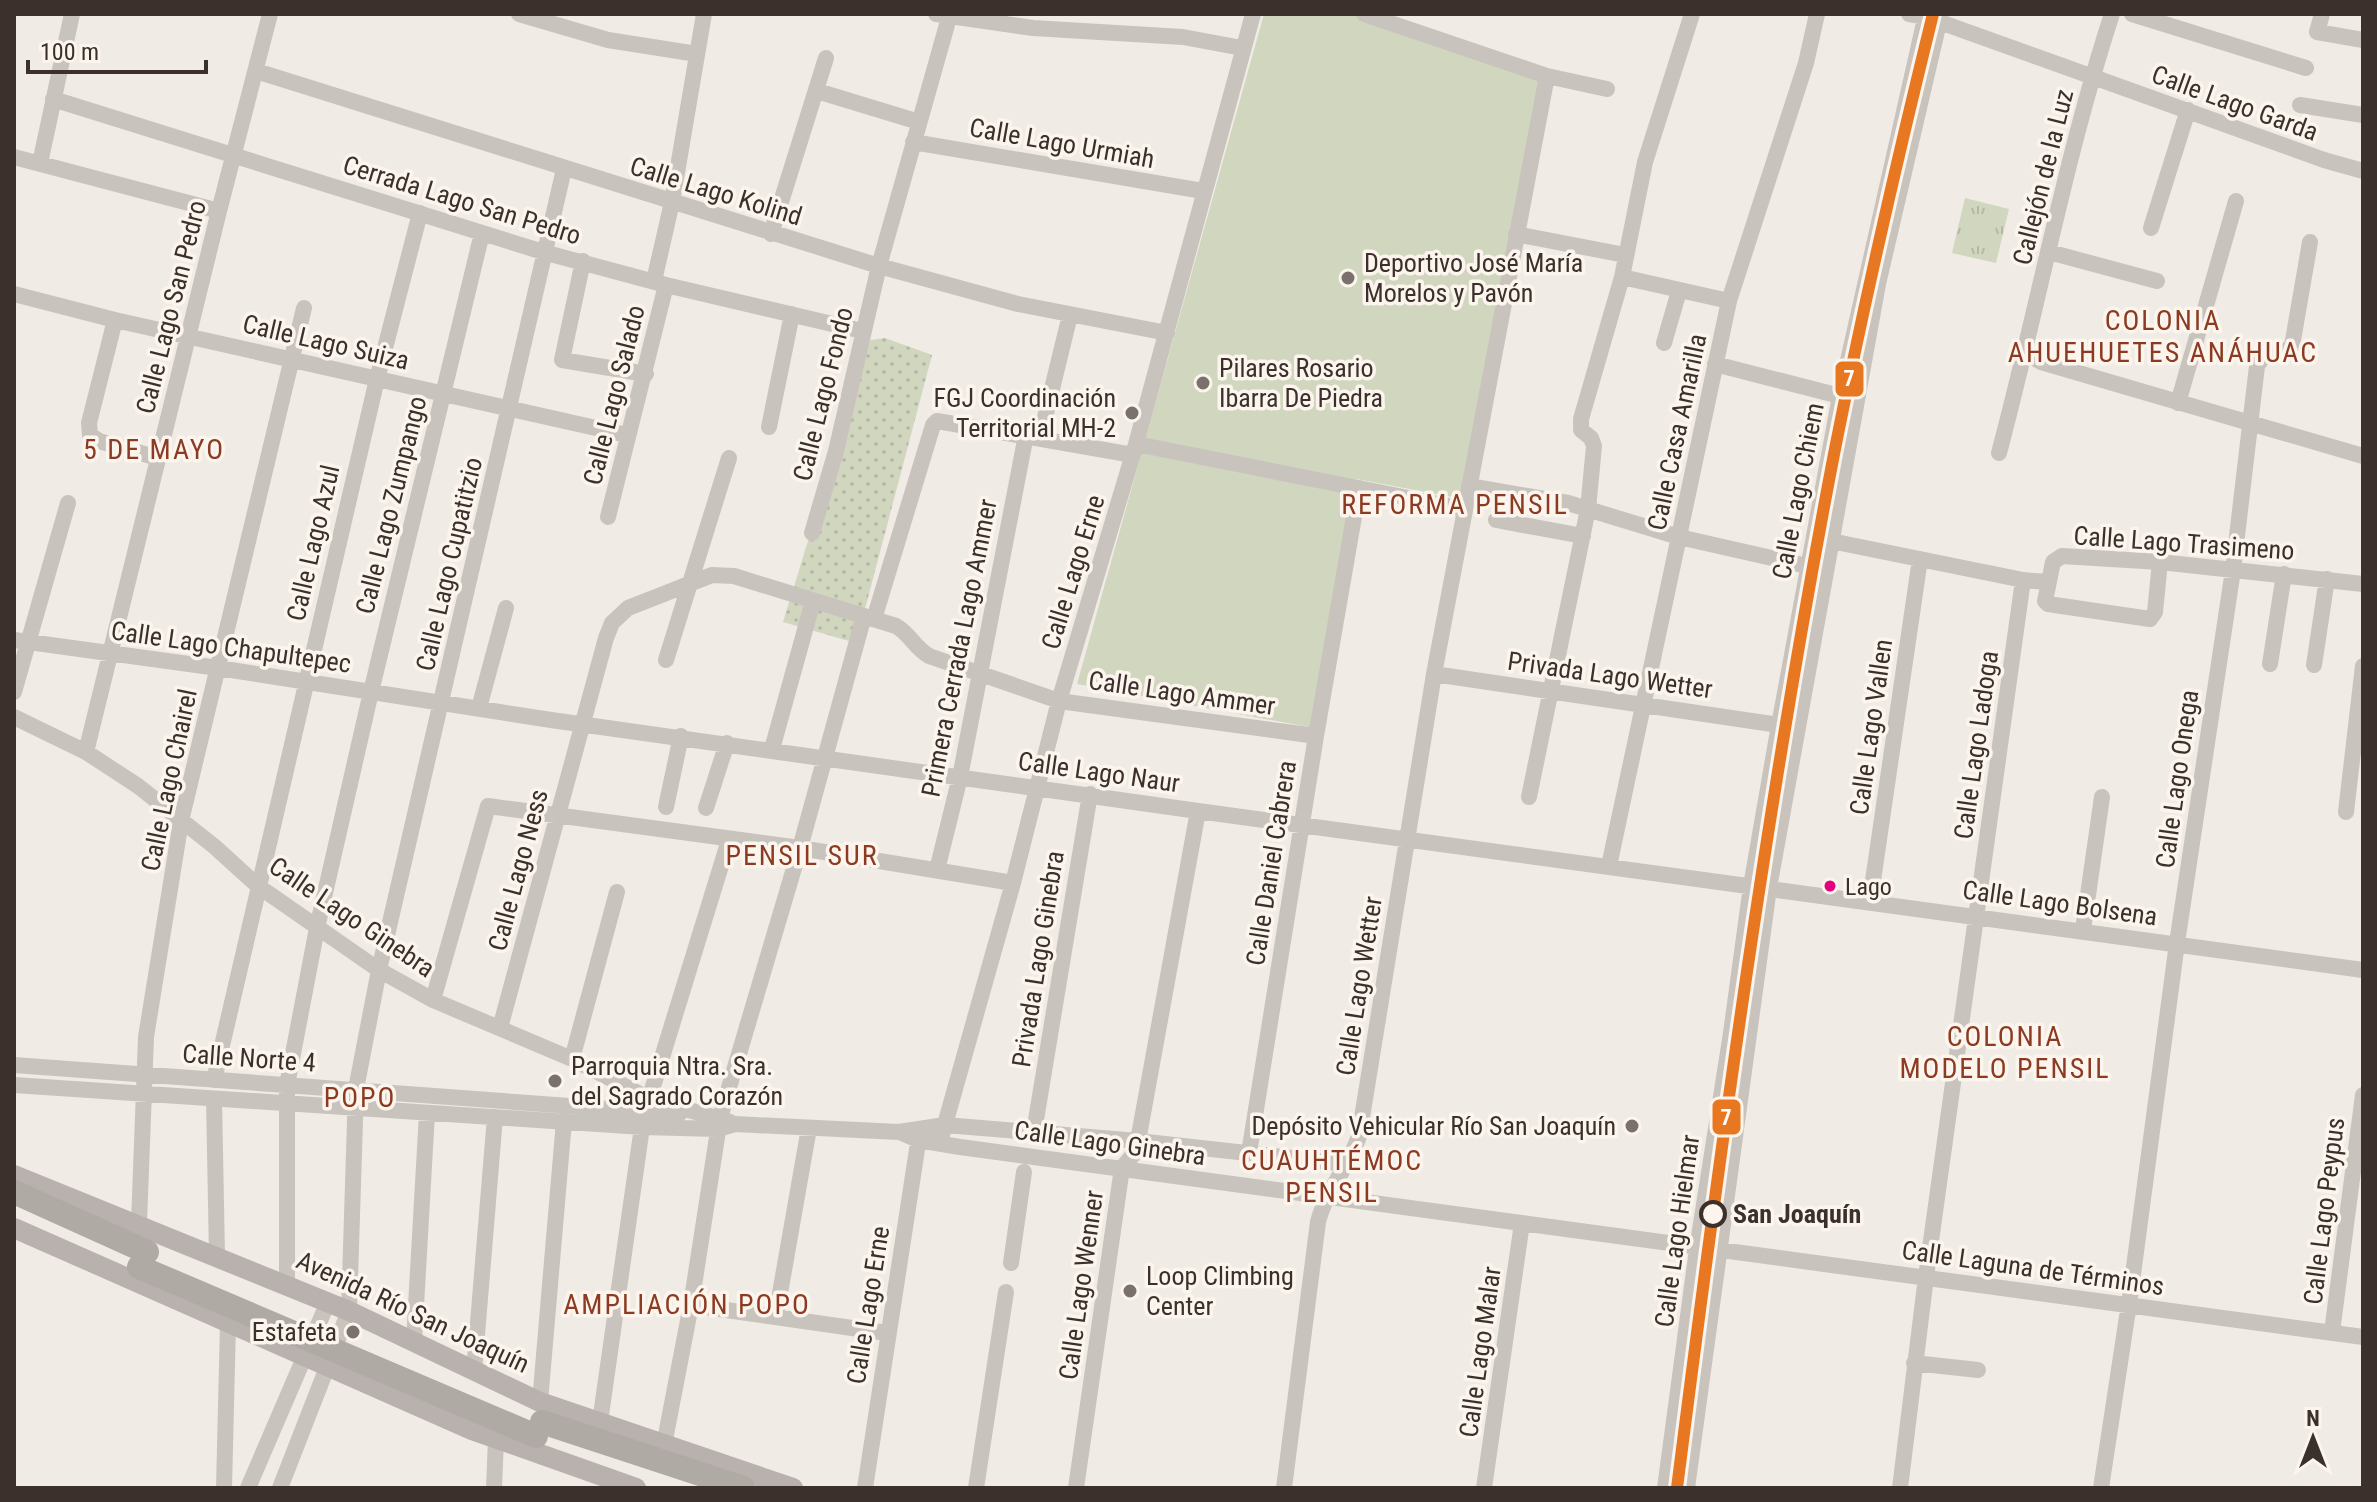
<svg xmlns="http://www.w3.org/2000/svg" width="2377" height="1502" font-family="'Roboto Condensed',sans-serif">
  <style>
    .grass { fill: url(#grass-tufts) }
    .park { fill: url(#park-dots) }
    .pitch { fill: #d1d6bf }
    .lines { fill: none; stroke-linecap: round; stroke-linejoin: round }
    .minor { stroke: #c9c3be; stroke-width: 16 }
    .major { stroke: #b8b1ad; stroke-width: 20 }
    .highway { stroke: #afaaa4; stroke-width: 24 }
    .highway-bridge { stroke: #afaaa4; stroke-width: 24 }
    .metro-1-casing { stroke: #fbf5ee; stroke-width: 18 }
    .metro-1 { stroke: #e87722; stroke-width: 12 }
    .poi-dot { fill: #7a716c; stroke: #fbf5ee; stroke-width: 3 }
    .bus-dot { fill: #e5007d; stroke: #fbf5ee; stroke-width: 3 }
    .stop-dot { fill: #fbf5ee; stroke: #3b302b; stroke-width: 4 }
    .labels { text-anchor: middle; stroke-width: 7; stroke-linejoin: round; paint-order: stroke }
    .bus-label { font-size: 24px; fill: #3b302b; stroke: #fbf5ee; text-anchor: start }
    .street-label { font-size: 26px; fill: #3b302b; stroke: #fbf5ee }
    .poi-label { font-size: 26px; fill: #3b302b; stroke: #fbf5ee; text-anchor: start }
    .stop-label { font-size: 26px; font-weight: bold; fill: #3b302b; stroke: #fbf5ee; text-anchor: start }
    .neighbourhood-label { font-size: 28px; letter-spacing: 2px; fill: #8c3b22; stroke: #fbf5ee }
    .line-badge { stroke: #fbf5ee; stroke-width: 3 }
    .badge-label { font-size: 22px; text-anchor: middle; font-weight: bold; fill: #fff }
  </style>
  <defs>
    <pattern id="grass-tufts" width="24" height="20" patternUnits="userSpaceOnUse" patternTransform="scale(2)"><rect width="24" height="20" fill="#d1d6bf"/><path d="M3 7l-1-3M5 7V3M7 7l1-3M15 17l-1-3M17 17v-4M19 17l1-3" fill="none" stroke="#b4b8a4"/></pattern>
    <pattern id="park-dots" width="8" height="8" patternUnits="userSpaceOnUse" patternTransform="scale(2)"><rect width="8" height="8" fill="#d1d6bf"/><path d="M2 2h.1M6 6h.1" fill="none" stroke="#b4b8a4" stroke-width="1.8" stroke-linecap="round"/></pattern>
  </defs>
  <rect width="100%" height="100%" fill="#f0ebe5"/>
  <!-- grass -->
  <path class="grass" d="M 1965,198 L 2009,209 L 1996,263 L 1952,253 Z"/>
  <!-- park -->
  <path class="park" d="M 885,338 L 932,355 L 856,643 L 783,622 L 870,340 Z"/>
  <!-- pitch -->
  <path class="pitch" d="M 1264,14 L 1354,14 L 1543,77 L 1463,499 L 1356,479 L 1314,728 L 1077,684 Z"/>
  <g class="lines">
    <!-- minor -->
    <path class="minor" d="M 519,14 L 608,40 L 697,54
      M 936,14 L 1033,28 L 1183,37 L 1242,48
      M 1364,14 L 1547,76 L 1607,89
      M 1909,14 L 1926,17 L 2324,160 L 2363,171
      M 2132,14 L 2306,68
      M 2322,14 L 2317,32 L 2363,40
      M 256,71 L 879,266 L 1018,304 L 1167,333
      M 817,91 L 919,122
      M 53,99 L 543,252 L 666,285 L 862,331
      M 2300,105 L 2363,115
      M 913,142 L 1203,191
      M 14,157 L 219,211
      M 40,163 L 72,14
      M 2151,228 L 2188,110
      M 771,234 L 826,58
      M 1516,234 L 1625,255
      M 2049,252 L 2157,281
      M 583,261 L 562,360 L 646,374
      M 1622,277 L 1729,301
      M 654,281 L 672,202 L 704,14
      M 14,294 L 115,320 L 627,435
      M 115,320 L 89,423 L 90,435 L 99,441 L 158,458
      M 1664,343 L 1679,291
      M 2025,353 L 2041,362 L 2363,456
      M 1715,364 L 1840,396
      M 2178,403 L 2236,201
      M 769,427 L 792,314
      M 1040,438 L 1070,315
      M 1136,444 L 1464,509
      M 1999,453 C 2038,307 2065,158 2112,14
      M 1469,486 L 1568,503 L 1679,537 L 1807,566
      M 608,517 L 666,285
      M 1496,520 L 1583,536
      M 812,533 L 836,451 L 879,266 L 950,14
      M 1831,541 L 2023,580 L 2047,582
      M 2160,562 L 2155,612 L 2150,619 L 2048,604 L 2045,601 L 2053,562 L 2062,556 L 2160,562 L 2363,584
      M 874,619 L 933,425 L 937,421 L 1133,455
      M 14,640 L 218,668 L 551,720 L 1198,811 L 2363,970
      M 666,660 L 729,458
      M 2270,664 L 2284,574
      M 2314,665 L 2327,579
      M 1434,674 L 1779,725
      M 14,692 L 68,503
      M 479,708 L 506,608
      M 14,717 L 86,752 L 138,786 L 215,847 L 258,886 L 379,970 L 433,1000 L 572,1059 L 648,1098 L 730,1122
      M 772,749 L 813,601
      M 86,752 L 219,211 L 270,14
      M 1529,797 L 1588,509 L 1594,446 L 1591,438 L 1581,430 L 1581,419 L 1622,277 L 1645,162 L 1692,14
      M 666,807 L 681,736
      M 706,808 L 727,743
      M 2346,812 L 2363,666
      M 1609,866 L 1729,301 L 1806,63 L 1817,14
      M 937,870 L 960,777 L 1026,435
      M 1870,901 L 1920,559
      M 2083,930 L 2102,797
      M 433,1000 L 488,806 L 800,848 L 1013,883
      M 500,1028 L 606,638 L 612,623 L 628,608 L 712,575 L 734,576 L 896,626 C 910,634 915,648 929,656 L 1059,701 L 1316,736
      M 572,1059 L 617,892
      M 14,1065 L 679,1114
      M 214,1080 L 377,379 L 420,213
      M 14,1085 L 642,1127 L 718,1129 L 735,1124 L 899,1132 L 945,1125 L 1138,1141 L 1347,1164
      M 214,1099 L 217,1256
      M 647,1106 L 729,840
      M 899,1132 L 918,1140 L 960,1147 L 2363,1337
      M 1034,1132 L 1090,794
      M 942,1135 L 1013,883 L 1059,701 L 1136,444 L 1253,14
      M 1249,1153 L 1316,736 L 1359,488
      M 139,1223 L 146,1037 L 181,821 L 304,308
      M 1011,1263 L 1024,1172
      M 287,1284 L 287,1085 L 317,928 L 371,692 L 482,233
      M 691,1305 L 887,1333
      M 776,1316 L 809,1128
      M 2332,1332 L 2363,1095
      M 414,1341 L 427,1113
      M 1914,1363 L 1978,1370
      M 474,1371 L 495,1117
      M 540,1402 L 564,1121
      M 600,1422 L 642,1127
      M 664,1445 L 691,1305 L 720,1118 L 800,848 L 864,616
      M 224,1488 L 228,1323
      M 248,1488 L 328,1302
      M 280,1488 L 349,1311 L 356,1089 L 379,970 L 564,169
      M 494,1488 L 496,1439
      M 865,1488 L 920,1130
      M 976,1488 L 1006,1292
      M 1076,1488 L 1122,1168 L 1133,1155 L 1138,1141 L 1198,811
      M 1284,1488 L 1318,1222 C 1326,1190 1349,1167 1359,1136 L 1434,674 L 1547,76
      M 1484,1488 L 1522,1223
      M 1665,1488 L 1697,1249 L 1731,1033 L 1751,886 L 1779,725 L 1840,396 L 1926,14
      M 1687,1488 L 1769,888 L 1878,284 L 1941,14
      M 1900,1488 L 1926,1277 L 2023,580
      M 2101,1488 L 2130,1297 L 2177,943 L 2233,570 L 2257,366 L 2264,356 L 2284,352 L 2292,346 L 2310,242"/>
    <!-- major -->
    <path class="major" d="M 14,1175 L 349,1311 L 540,1402 L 793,1488
      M 14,1228 L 472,1430 L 636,1488"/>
    <!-- highway -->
    <path class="highway" d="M 14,1192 L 147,1252
      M 542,1422 L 743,1488"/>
    <!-- highway-bridge -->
    <path class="highway-bridge" d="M 139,1267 L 536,1436"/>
    <defs>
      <path id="metro-1" d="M 1677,1488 C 1721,1142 1768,797 1834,454 C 1863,307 1897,160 1933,14"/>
    </defs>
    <!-- metro-1 casing -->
    <use href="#metro-1" class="metro-1-casing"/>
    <!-- metro-1 -->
    <use href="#metro-1" class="metro-1"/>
  </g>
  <!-- markers -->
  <g class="poi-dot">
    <circle cx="1348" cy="278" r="8"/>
    <circle cx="1203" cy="383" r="8"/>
    <circle cx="1132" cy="413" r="8"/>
    <circle cx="555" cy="1081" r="8"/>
    <circle cx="1632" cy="1126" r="8"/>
    <circle cx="1130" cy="1291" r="8"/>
    <circle cx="353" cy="1332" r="8"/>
  </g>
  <circle class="bus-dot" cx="1830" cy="886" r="7"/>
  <circle class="stop-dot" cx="1713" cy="1214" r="12"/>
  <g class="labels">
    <!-- bus labels -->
    <g class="bus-label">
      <text x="1845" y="895">Lago</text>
    </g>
    <!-- street labels -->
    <g class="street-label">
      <text transform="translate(2235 103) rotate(20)" y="9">Calle Lago Garda</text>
      <text transform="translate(1062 143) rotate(10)" y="9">Calle Lago Urmiah</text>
      <text transform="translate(2043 177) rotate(-76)" y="9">Callejón de la Luz</text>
      <text transform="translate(716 191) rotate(17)" y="9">Calle Lago Kolind</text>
      <text transform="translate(462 200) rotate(17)" y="9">Cerrada Lago San Pedro</text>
      <text transform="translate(171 307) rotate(-76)" y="9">Calle Lago San Pedro</text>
      <text transform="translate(326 342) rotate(13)" y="9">Calle Lago Suiza</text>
      <text transform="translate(823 394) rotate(-76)" y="9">Calle Lago Fondo</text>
      <text transform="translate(614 395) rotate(-76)" y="9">Calle Lago Salado</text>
      <text transform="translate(1677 432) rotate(-78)" y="9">Calle Casa Amarilla</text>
      <text transform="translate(1798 491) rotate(-79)" y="9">Calle Lago Chiem</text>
      <text transform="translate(391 505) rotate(-76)" y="9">Calle Lago Zumpango</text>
      <text transform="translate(313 543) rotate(-77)" y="9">Calle Lago Azul</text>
      <text transform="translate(2184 543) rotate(4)" y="9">Calle Lago Trasimeno</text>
      <text transform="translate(449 564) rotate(-77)" y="9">Calle Lago Cupatitzio</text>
      <text transform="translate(1073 572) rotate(-73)" y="9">Calle Lago Erne</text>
      <text transform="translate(231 647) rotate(8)" y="9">Calle Lago Chapultepec</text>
      <text transform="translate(959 648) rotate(-79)" y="9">Primera Cerrada Lago Ammer</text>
      <text transform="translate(1610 675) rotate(8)" y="9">Privada Lago Wetter</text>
      <text transform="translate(1182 693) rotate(8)" y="9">Calle Lago Ammer</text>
      <text transform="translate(1871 727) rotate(-82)" y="9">Calle Lago Vallen</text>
      <text transform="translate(1976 745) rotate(-82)" y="9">Calle Lago Ladoga</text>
      <text transform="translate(1099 772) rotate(8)" y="9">Calle Lago Naur</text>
      <text transform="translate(2177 779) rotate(-82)" y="9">Calle Lago Onega</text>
      <text transform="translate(169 780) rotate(-78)" y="9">Calle Lago Chairel</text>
      <text transform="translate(1271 863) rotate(-81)" y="9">Calle Daniel Cabrera</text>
      <text transform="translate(518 870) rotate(-75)" y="9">Calle Lago Ness</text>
      <text transform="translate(2060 903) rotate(8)" y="9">Calle Lago Bolsena</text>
      <text transform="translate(352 917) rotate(34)" y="9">Calle Lago Ginebra</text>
      <text transform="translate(1038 959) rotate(-81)" y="9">Privada Lago Ginebra</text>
      <text transform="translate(1359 986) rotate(-81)" y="9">Calle Lago Wetter</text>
      <text transform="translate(249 1058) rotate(4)" y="9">Calle Norte 4</text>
      <text transform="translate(1110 1143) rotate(8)" y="9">Calle Lago Ginebra</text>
      <text transform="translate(2324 1211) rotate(-83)" y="9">Calle Lago Peypus</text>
      <text transform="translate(1677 1231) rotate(-82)" y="9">Calle Lago Hielmar</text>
      <text transform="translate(2033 1268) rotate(8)" y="9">Calle Laguna de Términos</text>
      <text transform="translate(1081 1285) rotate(-82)" y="9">Calle Lago Wenner</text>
      <text transform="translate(868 1305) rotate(-81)" y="9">Calle Lago Erne</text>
      <text transform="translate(413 1312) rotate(25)" y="9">Avenida Río San Joaquín</text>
      <text transform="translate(1480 1352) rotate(-82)" y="9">Calle Lago Malar</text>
    </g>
    <!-- poi labels -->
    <g class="poi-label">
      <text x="1364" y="272">Deportivo José María<tspan x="1364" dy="30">Morelos y Pavón</tspan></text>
      <text x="1219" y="377">Pilares Rosario<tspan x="1219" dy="30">Ibarra De Piedra</tspan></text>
      <text x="1116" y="407" text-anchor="end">FGJ Coordinación<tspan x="1116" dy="30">Territorial MH-2</tspan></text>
      <text x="571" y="1075">Parroquia Ntra. Sra.<tspan x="571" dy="30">del Sagrado Corazón</tspan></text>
      <text x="1616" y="1135" text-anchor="end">Depósito Vehicular Río San Joaquín</text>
      <text x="1146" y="1285">Loop Climbing<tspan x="1146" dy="30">Center</tspan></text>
      <text x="337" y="1341" text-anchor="end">Estafeta</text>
    </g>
    <!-- stop labels -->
    <g class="stop-label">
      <text x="1733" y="1223">San Joaquín</text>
    </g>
    <!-- neighbourhood labels -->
    <g class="neighbourhood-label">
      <text x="2163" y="330">COLONIA<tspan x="2163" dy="32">AHUEHUETES ANÁHUAC</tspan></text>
      <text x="154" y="459">5 DE MAYO</text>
      <text x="1455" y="514">REFORMA PENSIL</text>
      <text x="802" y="865">PENSIL SUR</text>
      <text x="2005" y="1046">COLONIA<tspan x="2005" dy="32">MODELO PENSIL</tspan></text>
      <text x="360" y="1107">POPO</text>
      <text x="1332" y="1170">CUAUHTÉMOC<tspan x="1332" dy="32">PENSIL</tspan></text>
      <text x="687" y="1314">AMPLIACIÓN POPO</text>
    </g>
  </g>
  <g class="line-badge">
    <rect x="1834" y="360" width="31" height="38" rx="8" fill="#e87722"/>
    <rect x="1711" y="1098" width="31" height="38" rx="8" fill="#e87722"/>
  </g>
  <g class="badge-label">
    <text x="1849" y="386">7</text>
    <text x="1726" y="1125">7</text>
  </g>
  <!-- border -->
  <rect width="2377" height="1502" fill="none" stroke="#3b302b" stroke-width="32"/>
  <!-- north arrow -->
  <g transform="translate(2313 1438)" stroke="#fbf5ee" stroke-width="6" paint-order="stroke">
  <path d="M0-6L14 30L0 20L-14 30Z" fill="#3b302b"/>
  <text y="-12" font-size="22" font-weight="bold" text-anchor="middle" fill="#3b302b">N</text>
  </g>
  <!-- scale -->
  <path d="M28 60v12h178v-12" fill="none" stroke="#3b302b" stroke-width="4"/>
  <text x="40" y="60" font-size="24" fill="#3b302b" stroke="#fbf5ee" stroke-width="6" paint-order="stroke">100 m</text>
</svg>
